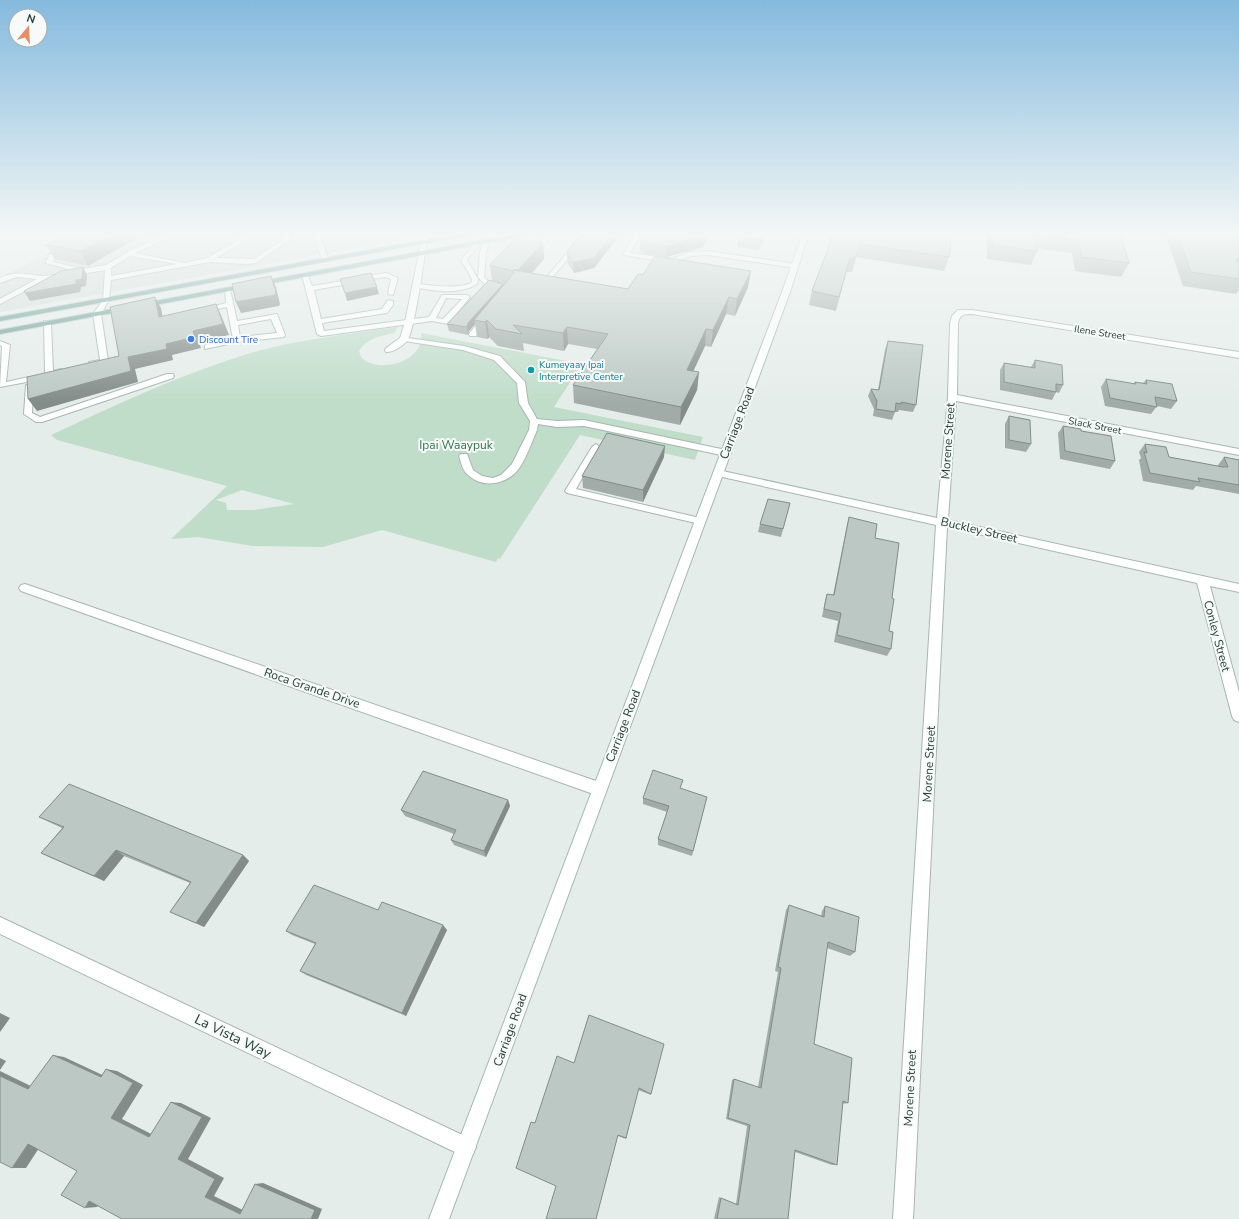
<svg xmlns="http://www.w3.org/2000/svg" width="1239" height="1219" font-family="'Nunito Sans',sans-serif">
  <style>
    .built { fill: #d4ddd9 }
    .green { fill: #c0ddc9; fill-rule: evenodd }
    .lines { fill: none; stroke-linecap: round; stroke-linejoin: round }
    .lane-casing { stroke: #a8b5b1; stroke-width: 2 }
    .street-casing { stroke: #a8b5b1; stroke-width: 2 }
    .secondary-casing { stroke: #a4b8b2; stroke-width: 2 }
    .primary-casing { stroke: #c2c9c7; stroke-width: 2 }
    .lane { fill: #fff; fill-rule: evenodd }
    .street { fill: #fff; fill-rule: evenodd }
    .secondary { fill: #fff; fill-rule: evenodd }
    .primary { fill: #6d9f94; fill-rule: evenodd }
    .wall { fill: #a1aca8 }
    .shaded-wall { fill: #838c88 }
    .building { fill: #bbc8c3; stroke: #838c88 }
    .shop-dot { fill: #3f7fe0; stroke: #f6faf8; stroke-width: 1.5 }
    .culture-dot { fill: #0f9aa8; stroke: #f6faf8; stroke-width: 1.5 }
    .labels { text-anchor: middle; stroke-width: 4; stroke-linejoin: round; paint-order: stroke }
    .far-street-label { font-size: 10px; fill: #263e38; stroke: #f6faf8 }
    .far-shop-label { font-size: 10px; fill: #366cbe; stroke: #f6faf8; text-anchor: start }
    .far-culture-label { font-size: 10px; fill: #0d838f; stroke: #f6faf8; text-anchor: start }
    .street-label { font-size: 12px; fill: #263e38; stroke: #f6faf8 }
    .park-label { font-size: 12px; fill: #32724d; stroke: #f6faf8 }
    .near-street-label { font-size: 14px; fill: #263e38; stroke: #f6faf8 }
  </style>
  <rect width="100%" height="100%" fill="#e5edea"/>
  <!-- built -->
  <path class="built" d="M 86,233 L 404,233 L 404,236 L 397,241 L 0,312 L 0,278 Z"/>
  <!-- green -->
  <path class="green" d="M 398,327 L 394,333 C 381,336 367,338 359,351 L 361,357 C 377,375 426,362 421,333 L 582,364 L 554,407 L 703,437 L 695,460 L 580,435 L 500,559 L 498,558 L 496,562 L 382,530 L 323,547 L 253,546 L 198,537 L 171,539 L 227,486 L 57,440 L 51,435 C 117,404 184,373 254,352 C 301,339 350,334 398,327 ZM 242,490 L 294,504 L 254,510 L 227,510 L 226,503 L 216,500 Z"/>
  <g class="lines">
    <defs>
      <path id="lane" d="M 168,233 L 175,233 L 157,243 L 135,253 L 185,263 L 207,258 L 251,233 L 258,233 L 216,258 L 254,259 L 285,238 L 284,233 L 290,233 L 291,239 L 256,263 L 247,264 L 210,262 L 111,280 L 109,300 L 101,314 L 108,361 L 95,366 L 89,366 L 89,362 L 100,360 L 93,314 L 103,300 L 105,270 L 46,280 L 0,304 L 0,299 L 37,279 L 17,277 L 0,283 L 0,278 C 17,270 26,275 43,276 C 53,276 65,272 75,271 L 46,263 L 49,255 L 63,248 L 68,249 L 54,257 L 53,262 L 83,269 L 106,265 L 133,249 ZM 130,256 L 177,264 L 111,276 L 111,268 Z
        M 313,233 L 319,233 L 328,259 L 327,260 L 322,259 Z
        M 549,233 L 555,233 L 536,254 L 532,254 L 532,252 Z
        M 584,233 L 590,233 L 550,280 L 546,280 L 546,278 Z
        M 636,233 L 642,233 L 630,253 L 672,259 L 690,252 L 708,251 L 795,264 L 798,266 L 795,268 L 708,255 L 691,256 L 673,263 L 624,255 L 623,254 Z
        M 774,233 L 789,233 L 808,237 L 805,239 L 777,235 Z
        M 487,238 L 490,240 L 486,252 L 484,277 L 489,282 L 501,285 L 501,287 L 485,285 L 478,277 L 480,252 L 484,240 Z
        M 476,241 L 481,242 L 467,260 L 478,279 L 477,284 C 461,295 432,291 414,287 L 414,285 L 416,284 C 431,285 459,290 472,282 L 472,279 L 461,260 Z
        M 386,273 L 398,278 L 393,295 L 388,294 L 391,279 L 386,277 L 359,281 L 356,279 L 359,277 Z
        M 303,274 L 307,274 L 312,286 L 342,281 L 345,283 L 342,285 L 314,290 L 321,319 L 382,309 L 388,300 L 393,301 L 393,305 L 387,313 L 322,323 L 324,331 L 429,317 L 442,295 L 467,295 L 470,297 L 448,324 L 432,321 L 321,336 L 317,334 L 302,275 ZM 446,298 L 462,299 L 443,319 L 436,318 Z
        M 225,288 L 230,289 L 237,321 L 277,314 L 285,335 L 284,337 L 237,342 L 205,349 L 205,345 L 233,339 L 227,307 L 203,312 L 199,310 L 226,303 ZM 271,319 L 277,333 L 240,337 L 238,325 Z
        M 482,317 L 485,317 L 489,319 L 476,336 L 470,336 L 469,334 Z
        M 44,321 L 50,321 L 51,323 L 53,371 L 61,369 L 65,371 L 64,373 L 49,376 L 45,374 Z
        M 401,337 L 464,346 L 500,356 L 525,382 L 528,403 L 537,419 L 557,421 L 584,420 L 726,450 L 730,453 L 726,456 L 584,426 L 557,427 L 538,424 L 537,430 C 532,442 527,456 520,467 C 508,485 482,490 466,473 C 462,469 461,461 459,456 L 461,454 L 467,454 L 473,470 L 482,476 L 493,478 L 501,475 L 512,464 L 529,430 L 530,421 L 519,403 L 517,383 L 494,360 L 463,350 L 404,341 L 401,341 Z
        M 0,341 L 10,345 L 6,382 L 29,377 L 32,377 L 32,381 L 0,387 L 2,346 L 0,345 Z
        M 167,374 L 173,374 L 174,376 L 173,378 L 42,422 L 36,422 L 24,414 L 26,385 L 29,385 L 33,387 L 32,413 L 40,417 Z
        M 596,444 L 600,447 L 576,489 L 700,518 L 705,521 L 703,523 L 700,524 L 567,493 L 565,491 L 592,447 Z"/>
      <path id="street" d="M 422,251 L 425,253 C 423,268 414,332 407,341 C 403,346 392,353 386,352 L 385,350 L 386,348 L 400,338 L 405,322 L 419,253 Z
        M 958,310 L 972,310 L 1239,352 L 1239,358 L 972,314 C 964,314 960,314 958,323 L 957,395 L 1239,449 L 1239,455 L 956,401 L 948,520 L 1239,584 L 1239,592 L 1210,586 L 1239,692 L 1239,722 L 1234,720 L 1232,716 L 1197,583 L 947,527 L 913,1219 L 893,1219 L 936,525 L 718,476 L 713,473 L 718,470 L 937,518 L 948,397 L 950,323 L 952,316 Z
        M 25,584 L 599,782 L 604,784 L 606,789 L 604,794 L 599,796 L 21,591 L 19,588 L 21,585 Z
        M 0,917 L 473,1140 L 476,1147 L 473,1154 L 466,1157 L 459,1154 L 0,934 Z"/>
      <path id="secondary" d="M 419,233 L 425,233 L 427,241 L 425,253 L 422,255 L 419,253 L 421,241 Z
        M 803,233 L 809,233 L 790,292 L 449,1219 L 429,1219 L 782,292 Z"/>
      <path id="primary" d="M 462,233 L 475,233 L 472,235 L 0,321 L 0,317 Z
        M 519,233 L 532,233 L 529,235 L 0,334 L 0,330 Z"/>
    </defs>
    <!-- lane casing -->
    <use href="#lane" class="lane-casing"/>
    <!-- street casing -->
    <use href="#street" class="street-casing"/>
    <!-- secondary casing -->
    <use href="#secondary" class="secondary-casing"/>
    <!-- primary casing -->
    <use href="#primary" class="primary-casing"/>
    <!-- lane -->
    <use href="#lane" class="lane"/>
    <!-- street -->
    <use href="#street" class="street"/>
    <!-- secondary -->
    <use href="#secondary" class="secondary"/>
    <!-- primary -->
    <use href="#primary" class="primary"/>
  </g>
  <!-- wall -->
  <path class="wall" d="M 70,233 L 88,266 L 55,259 L 46,245 Z
    M 585,233 L 619,233 L 619,236 L 594,268 L 574,273 L 567,262 L 567,252 Z
    M 646,233 L 710,233 L 703,247 L 666,257 L 644,254 L 644,252 L 640,251 L 640,241 Z
    M 740,233 L 767,233 L 758,250 L 737,247 L 738,237 Z
    M 831,233 L 961,233 L 960,235 L 952,234 L 949,257 L 944,271 L 856,257 L 852,272 L 846,272 L 836,311 L 809,305 L 812,291 L 830,243 L 829,242 Z
    M 987,233 L 1120,233 L 1129,263 L 1121,277 L 1075,271 L 1072,253 L 1036,248 L 1037,251 L 1031,265 L 987,259 Z
    M 1165,233 L 1239,233 L 1239,290 L 1236,294 L 1183,286 Z
    M 543,243 L 544,259 L 532,273 L 628,289 L 643,275 L 751,271 L 748,287 L 735,316 L 726,314 L 711,347 L 705,346 L 693,371 L 699,372 L 697,390 L 680,425 L 574,403 L 573,385 L 597,349 L 568,344 L 564,351 L 523,343 L 524,351 L 498,346 L 489,337 L 488,339 L 477,337 L 475,324 L 469,331 L 468,335 L 449,331 L 447,324 L 492,281 L 490,265 Z
    M 888,341 L 916,405 L 913,412 L 899,410 L 898,412 L 895,412 L 892,420 L 873,416 L 874,409 L 868,396 L 871,389 L 878,390 L 885,349 Z
    M 1035,360 L 1063,385 L 1059,393 L 1056,392 L 1052,400 L 1000,390 L 1000,370 L 1004,363 L 1031,367 Z
    M 1106,379 L 1134,384 L 1135,382 L 1143,383 L 1146,380 L 1177,401 L 1171,409 L 1157,406 L 1151,414 L 1105,406 L 1101,387 Z
    M 1009,416 L 1031,444 L 1026,452 L 1005,448 L 1005,424 Z
    M 1063,426 L 1081,431 L 1115,461 L 1110,469 L 1060,459 L 1058,433 Z
    M 1145,444 L 1169,457 L 1218,466 L 1218,465 L 1224,457 L 1239,460 L 1239,494 L 1196,486 L 1193,490 L 1143,481 L 1139,460 L 1141,458 L 1139,452 Z
    M 664,457 L 643,502 L 583,488 L 582,476 Z
    M 790,503 L 781,537 L 758,532 L 760,524 Z
    M 849,517 L 875,538 L 889,631 L 891,649 L 887,656 L 834,642 L 838,621 L 822,617 L 825,601 L 827,594 L 833,595 L 847,525 Z
    M 681,789 L 707,797 L 692,856 L 658,845 L 658,839 L 667,812 L 643,804 L 643,798 Z
    M 508,800 L 510,806 L 486,857 L 454,845 L 451,840 L 454,834 L 405,816 L 401,810 Z
    M 39,817 L 243,855 L 249,861 L 204,927 L 179,916 L 170,912 L 190,883 L 124,856 L 104,881 L 51,858 L 41,853 L 62,828 L 49,822 Z
    M 789,905 L 821,916 L 822,911 L 825,906 L 855,952 L 850,956 L 827,948 L 814,1044 L 848,1103 L 842,1104 L 837,1165 L 832,1165 L 795,1152 L 788,1219 L 714,1219 L 719,1197 L 736,1204 L 747,1126 L 726,1119 L 732,1080 L 734,1079 L 758,1087 L 778,972 L 775,971 L 786,910 Z
    M 378,910 L 447,930 L 406,1016 L 306,975 L 300,971 L 315,944 L 292,935 L 286,931 Z
    M 589,1015 L 651,1094 L 651,1095 L 638,1090 L 626,1139 L 618,1136 L 556,1186 L 535,1123 L 574,1063 Z"/>
  <!-- shaded-wall -->
  <path class="shaded-wall" d="M 115,233 L 147,233 L 88,266 L 80,251 Z
    M 613,233 L 619,233 L 619,236 L 594,268 L 574,273 L 573,262 Z
    M 706,233 L 710,233 L 710,234 L 703,247 L 666,257 L 667,246 Z
    M 763,233 L 767,233 L 758,250 L 760,240 Z
    M 543,243 L 544,259 L 521,285 L 513,271 Z
    M 860,244 L 856,257 L 852,272 L 855,259 Z
    M 83,267 L 87,275 L 86,286 L 81,287 L 80,292 L 30,301 L 25,293 L 76,280 Z
    M 751,271 L 748,287 L 735,316 L 737,299 Z
    M 271,276 L 276,287 L 280,304 L 279,306 L 241,313 L 236,302 Z
    M 503,284 L 504,291 L 474,320 L 475,324 L 469,331 L 468,335 L 467,327 L 468,323 Z
    M 377,287 L 379,294 L 347,301 L 345,293 Z
    M 155,297 L 161,308 L 165,328 L 159,317 Z
    M 729,297 L 726,314 L 711,347 L 713,330 Z
    M 216,304 L 221,315 L 229,335 L 199,342 L 201,348 L 172,355 L 173,360 L 135,369 L 138,382 L 37,411 L 28,399 L 128,357 L 166,344 L 193,331 Z
    M 487,320 L 489,337 L 488,339 L 485,322 Z
    M 567,327 L 568,344 L 564,351 L 563,333 Z
    M 706,329 L 705,346 L 686,387 L 687,370 Z
    M 699,372 L 697,390 L 680,425 L 681,407 Z
    M 665,446 L 664,457 L 643,502 L 643,490 Z
    M 508,800 L 510,806 L 486,857 L 484,851 Z
    M 116,850 L 124,856 L 104,881 L 94,876 Z
    M 243,855 L 249,861 L 204,927 L 196,923 Z
    M 443,925 L 447,930 L 406,1016 L 402,1013 Z
    M 0,1013 L 10,1018 L 0,1032 Z
    M 53,1055 L 64,1057 L 111,1079 L 101,1077 Z
    M 0,1058 L 6,1061 L 0,1070 Z
    M 106,1069 L 117,1071 L 143,1085 L 122,1119 L 159,1138 L 149,1137 L 111,1118 Z
    M 0,1071 L 41,1091 L 28,1089 L 0,1076 Z
    M 171,1102 L 181,1103 L 211,1118 L 188,1159 L 224,1178 L 214,1196 L 249,1213 L 240,1214 L 205,1197 L 178,1159 Z
    M 28,1144 L 41,1145 L 26,1168 L 12,1168 Z
    M 263,1183 L 322,1209 L 318,1219 L 311,1219 L 255,1184 Z
    M 101,1200 L 97,1207 L 85,1208 L 89,1201 Z"/>
  <!-- building -->
  <path class="building" d="M 70,233 L 115,233 L 80,251 L 46,245 Z
    M 585,233 L 613,233 L 594,258 L 573,262 L 567,252 L 581,234 L 583,235 Z
    M 646,233 L 706,233 L 704,236 L 667,246 L 645,243 L 646,242 L 640,241 Z
    M 740,233 L 763,233 L 760,240 L 738,237 Z
    M 834,233 L 952,233 L 949,257 L 860,244 L 855,259 L 850,258 L 839,297 L 812,291 Z
    M 992,233 L 1120,233 L 1129,263 L 1082,257 L 1079,240 L 1035,234 L 1037,251 L 993,245 Z
    M 1177,233 L 1239,233 L 1239,259 L 1236,259 L 1239,265 L 1239,279 L 1191,272 Z
    M 515,239 L 543,243 L 519,269 L 513,270 L 628,289 L 638,274 L 643,275 L 655,256 L 751,271 L 737,299 L 729,297 L 713,330 L 706,329 L 687,370 L 699,372 L 681,407 L 573,385 L 608,334 L 567,327 L 563,333 L 513,325 L 522,334 L 496,329 L 487,320 L 485,322 L 474,320 L 514,273 L 513,271 L 490,265 Z
    M 83,267 L 82,279 L 76,280 L 76,284 L 25,293 L 24,291 L 61,271 Z
    M 371,273 L 377,287 L 345,293 L 340,279 Z
    M 271,276 L 276,292 L 275,295 L 236,302 L 232,284 Z
    M 489,280 L 503,284 L 468,323 L 467,327 L 447,324 Z
    M 155,297 L 159,317 L 216,304 L 223,324 L 193,331 L 195,337 L 166,344 L 167,349 L 128,357 L 131,371 L 28,399 L 27,377 L 119,356 L 110,307 Z
    M 888,341 L 923,345 L 916,405 L 901,402 L 901,404 L 896,403 L 895,412 L 876,409 L 877,401 L 871,389 L 879,390 Z
    M 1035,360 L 1062,365 L 1063,385 L 1056,384 L 1056,392 L 1004,382 L 1004,363 L 1035,368 Z
    M 1106,379 L 1136,384 L 1135,382 L 1147,384 L 1146,380 L 1172,384 L 1177,401 L 1155,397 L 1157,407 L 1110,398 Z
    M 1009,416 L 1030,420 L 1031,444 L 1009,440 Z
    M 1063,426 L 1081,429 L 1081,431 L 1111,436 L 1115,461 L 1065,451 Z
    M 607,433 L 665,446 L 643,490 L 582,476 Z
    M 1145,444 L 1166,447 L 1169,457 L 1223,467 L 1228,467 L 1224,457 L 1239,460 L 1239,485 L 1198,478 L 1200,482 L 1150,473 L 1144,452 L 1147,453 Z
    M 768,499 L 790,503 L 783,529 L 760,524 Z
    M 849,517 L 877,524 L 875,538 L 899,543 L 892,598 L 894,599 L 889,631 L 893,632 L 891,649 L 837,635 L 841,613 L 824,609 L 827,594 L 834,595 Z
    M 653,770 L 683,780 L 680,788 L 707,797 L 693,851 L 658,839 L 669,806 L 643,798 Z
    M 423,771 L 508,800 L 484,851 L 451,840 L 456,830 L 401,810 Z
    M 69,784 L 243,855 L 196,923 L 170,912 L 191,882 L 116,850 L 94,876 L 41,853 L 64,827 L 39,817 Z
    M 314,885 L 378,910 L 382,902 L 443,925 L 402,1013 L 300,971 L 316,943 L 286,931 Z
    M 789,905 L 824,917 L 825,906 L 859,917 L 855,952 L 828,942 L 814,1044 L 852,1058 L 848,1103 L 843,1101 L 837,1165 L 795,1150 L 788,1219 L 717,1219 L 721,1198 L 738,1205 L 750,1125 L 728,1118 L 734,1079 L 761,1088 L 781,968 L 778,967 Z
    M 589,1015 L 664,1044 L 651,1094 L 639,1088 L 626,1138 L 618,1135 L 596,1219 L 546,1219 L 556,1186 L 516,1168 L 531,1122 L 535,1123 L 557,1056 L 574,1063 Z
    M 53,1055 L 101,1077 L 106,1069 L 133,1083 L 111,1118 L 149,1137 L 171,1102 L 202,1117 L 178,1159 L 215,1179 L 205,1197 L 240,1214 L 255,1184 L 315,1210 L 311,1219 L 122,1219 L 89,1201 L 85,1208 L 61,1195 L 77,1171 L 28,1144 L 12,1168 L 0,1162 L 0,1076 L 28,1089 Z"/>
  <!-- sky -->
  <linearGradient id="sky" x2="0" y2="1"><stop stop-color="#85bade"/><stop offset="0.58" stop-color="#f3f7f6"/><stop offset="1" stop-color="#f3f7f6" stop-opacity="0"/></linearGradient>
  <rect width="1239" height="403" fill="url(#sky)"/>
  <!-- markers -->
  <circle class="shop-dot" cx="191" cy="339" r="4"/>
  <circle class="culture-dot" cx="531" cy="370" r="4"/>
  <g class="labels">
    <!-- far-street labels -->
    <g class="far-street-label">
      <text transform="translate(1100 332) rotate(9)" y="4">Ilene Street</text>
      <text transform="translate(1095 425) rotate(11)" y="4">Slack Street</text>
    </g>
    <!-- far-shop labels -->
    <g class="far-shop-label">
      <text x="199" y="343">Discount Tire</text>
    </g>
    <!-- far-culture labels -->
    <g class="far-culture-label">
      <text x="539" y="368">Kumeyaay Ipai<tspan x="539" dy="12">Interpretive Center</tspan></text>
    </g>
    <!-- street labels -->
    <g class="street-label">
      <text transform="translate(737 423) rotate(-69)" y="4">Carriage Road</text>
      <text transform="translate(948 441) rotate(-86)" y="4">Morene Street</text>
      <text transform="translate(979 530) rotate(13)" y="4">Buckley Street</text>
      <text transform="translate(1217 636) rotate(75)" y="4">Conley Street</text>
      <text transform="translate(312 688) rotate(19)" y="4">Roca Grande Drive</text>
      <text transform="translate(623 726) rotate(-69)" y="4">Carriage Road</text>
      <text transform="translate(929 764) rotate(-87)" y="4">Morene Street</text>
      <text transform="translate(510 1030) rotate(-70)" y="4">Carriage Road</text>
      <text transform="translate(910 1088) rotate(-87)" y="4">Morene Street</text>
    </g>
    <!-- park labels -->
    <g class="park-label">
      <text x="456" y="449">Ipai Waaypuk</text>
    </g>
    <!-- near-street labels -->
    <g class="near-street-label">
      <text transform="translate(233 1036) rotate(26)" y="5">La Vista Way</text>
    </g>
  </g>
  <!-- north arrow -->
  <g transform="translate(28 28) rotate(18)"><circle r="19" fill="#f6faf8" stroke="#a3afab"/>
  <path d="M0-3L7 15L0 10L-7 15Z" fill="#e88c69"/>
  <text y="-6" font-size="11" font-weight="bold" text-anchor="middle" fill="#263e38">N</text>
  </g>
</svg>
